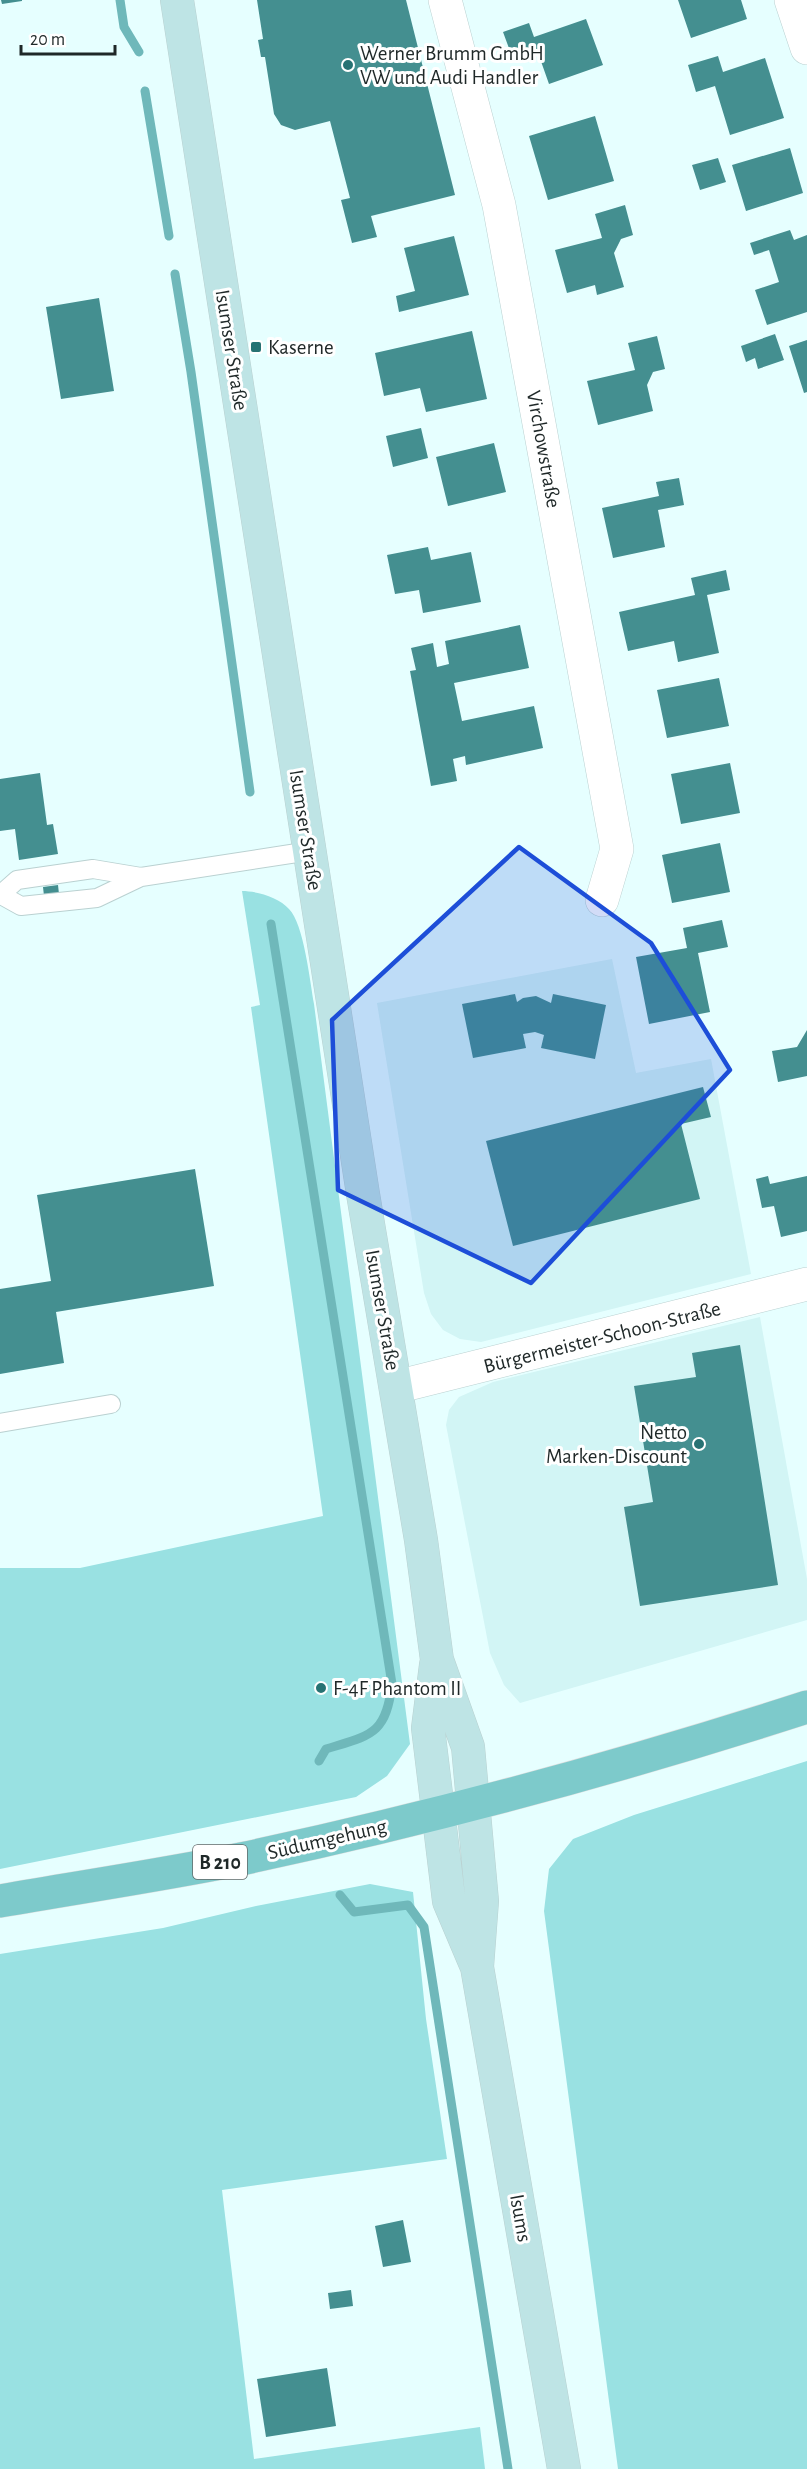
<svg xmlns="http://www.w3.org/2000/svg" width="807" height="2469" font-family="'Alegreya Sans',sans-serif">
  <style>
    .built { fill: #d2f5f5 }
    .green { fill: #99e1e2 }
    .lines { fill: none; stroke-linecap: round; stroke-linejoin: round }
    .stream { stroke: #6fb8ba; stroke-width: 9 }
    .building { fill: #448f90 }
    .lane-casing { stroke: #bad1d1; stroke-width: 20 }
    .street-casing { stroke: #bad1d1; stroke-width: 34 }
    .secondary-casing { stroke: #bad1d1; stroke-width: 34 }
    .primary-casing { stroke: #e0e1e1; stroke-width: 34 }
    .lane { stroke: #fff; stroke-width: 18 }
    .street { stroke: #fff; stroke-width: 33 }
    .secondary { stroke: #bee4e5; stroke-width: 33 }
    .primary { stroke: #7dcacb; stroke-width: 33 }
    .marked { fill: #1d4ed8; fill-opacity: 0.2; stroke: #1d4ed8; stroke-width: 4.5; stroke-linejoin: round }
    .poi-dot { fill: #277273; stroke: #fff; stroke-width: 2 }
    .labels { text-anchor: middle; stroke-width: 6; stroke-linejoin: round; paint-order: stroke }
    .shield { fill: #fff; stroke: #626868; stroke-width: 1.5 }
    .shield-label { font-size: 20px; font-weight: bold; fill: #1f2828 }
    .poi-label { font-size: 21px; fill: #1f2828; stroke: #fff; text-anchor: start }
    .street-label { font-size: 21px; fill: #1f2828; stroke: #fff }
  </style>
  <rect width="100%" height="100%" fill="#e6ffff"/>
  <!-- built -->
  <path class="built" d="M 612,959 L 636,1073 L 711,1059 L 751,1274 L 481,1342 L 460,1339 L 443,1330 L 431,1314 L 424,1293 L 377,1003 Z
    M 760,1317 L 807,1579 L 807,1620 L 520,1703 L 504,1685 L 490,1653 L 446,1425 L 449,1410 L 459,1397 L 493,1382 Z"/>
  <!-- green -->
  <path class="green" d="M 242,891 C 256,891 279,897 289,909 C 304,924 310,982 314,1004 L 410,1744 L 387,1776 L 356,1797 L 0,1869 L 0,1568 L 80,1568 L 323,1516 L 251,1007 L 260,1005 Z
    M 807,1761 L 807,2469 L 618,2469 L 544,1911 L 549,1869 L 573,1839 L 634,1815 Z
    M 370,1884 L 413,1892 L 426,2019 L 447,2159 L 222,2190 L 254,2459 L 480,2427 L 485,2469 L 0,2469 L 0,1954 L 163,1928 L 256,1906 Z"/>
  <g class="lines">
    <!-- stream -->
    <path class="stream" d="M 120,0 L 124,27 L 139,52
      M 145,91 L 169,236
      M 175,274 L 191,372 L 250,792
      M 271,924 L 392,1684 C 386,1735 371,1735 326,1749 L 319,1761
      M 340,1895 L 354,1912 L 408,1905 L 424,1927 L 508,2469"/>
  </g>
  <!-- building -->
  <path class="building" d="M 1,0 L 22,0 L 22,1 L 2,4 Z
    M 257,0 L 406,0 L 455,195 L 371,216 L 377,237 L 352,243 L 341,200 L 350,198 L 330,121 L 295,130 L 281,125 L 274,114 L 265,57 L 261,57 L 258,40 L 263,39 Z
    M 678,0 L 741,0 L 747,19 L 691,38 Z
    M 586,19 L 603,65 L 549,84 L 537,50 L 513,59 L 503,32 L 529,23 L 534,37 Z
    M 718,56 L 723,72 L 765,58 L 784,118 L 730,135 L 715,86 L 696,92 L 688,65 Z
    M 595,116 L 614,181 L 548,200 L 529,136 Z
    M 790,148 L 803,193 L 746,211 L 732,165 Z
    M 718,158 L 726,182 L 700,190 L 692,165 Z
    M 625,205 L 633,235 L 621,239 L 614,253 L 624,287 L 597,295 L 595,285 L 567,293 L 555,250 L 602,238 L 595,214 Z
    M 790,230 L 794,240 L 807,235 L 807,312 L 767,325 L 755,290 L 779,282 L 769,250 L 754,255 L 750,243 Z
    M 454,236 L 469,295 L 399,312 L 396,296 L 415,291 L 404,248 Z
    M 99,298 L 114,391 L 61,399 L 46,307 Z
    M 472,331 L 487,399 L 426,412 L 420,388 L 384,396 L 375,353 Z
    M 775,334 L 784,360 L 758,369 L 755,358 L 746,362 L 741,346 Z
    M 657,336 L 665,369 L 653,372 L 647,385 L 653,411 L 598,425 L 587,381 L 635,370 L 628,343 Z
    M 807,340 L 807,392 L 804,393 L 789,346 Z
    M 421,428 L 428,458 L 393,467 L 386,436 Z
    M 494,443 L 506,492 L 448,506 L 436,457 Z
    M 679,478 L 684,505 L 658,510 L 665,547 L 613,558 L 602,508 L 659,496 L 656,482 Z
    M 428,547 L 431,560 L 471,552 L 481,602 L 423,613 L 419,590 L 395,594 L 387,555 Z
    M 726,570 L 730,590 L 707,595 L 719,653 L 678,662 L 674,641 L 628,651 L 619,612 L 695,595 L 691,578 Z
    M 520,625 L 529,668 L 454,683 L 462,721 L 534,706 L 543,748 L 466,765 L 465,756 L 453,759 L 457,781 L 431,786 L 410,671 L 416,670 L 411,648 L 433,643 L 437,667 L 449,664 L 445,641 Z
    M 719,678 L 729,726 L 667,738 L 657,690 Z
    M 730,763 L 740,813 L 681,824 L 671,774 Z
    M 40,773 L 47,825 L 53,824 L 58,854 L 19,860 L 15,829 L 0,831 L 0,779 Z
    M 720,843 L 730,892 L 672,903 L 662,855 Z
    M 58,885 L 59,894 L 44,896 L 43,887 Z
    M 722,920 L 728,947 L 698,953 L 710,1012 L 649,1024 L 636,957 L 687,948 L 683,928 Z
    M 515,994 L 517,1002 L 523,998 L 536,996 L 551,1003 L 553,994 L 606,1005 L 595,1059 L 541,1048 L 544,1035 L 535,1032 L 523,1034 L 526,1048 L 473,1058 L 462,1004 Z
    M 807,1030 L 807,1076 L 778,1082 L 772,1051 L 797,1047 Z
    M 703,1087 L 711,1117 L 681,1124 L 700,1199 L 513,1246 L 486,1141 Z
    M 195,1169 L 214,1286 L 56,1312 L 64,1363 L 0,1374 L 0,1289 L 51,1281 L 37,1195 Z
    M 768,1176 L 770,1184 L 807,1176 L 807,1231 L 781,1237 L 774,1206 L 762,1208 L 756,1179 Z
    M 740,1345 L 778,1585 L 640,1606 L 624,1507 L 653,1502 L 634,1386 L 696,1377 L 692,1353 Z
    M 403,2220 L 411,2262 L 383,2267 L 375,2226 Z
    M 351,2290 L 353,2306 L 330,2309 L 328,2293 Z
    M 327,2368 L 336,2426 L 266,2437 L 257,2379 Z"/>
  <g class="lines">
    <defs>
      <path id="lane" d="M 0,895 L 17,880 L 93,869 L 141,877 L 310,851
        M 1,895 L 21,906 L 97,898 L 141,877
        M 0,1423 L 111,1404"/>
      <path id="street" d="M 445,0 L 499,205 L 617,849 L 602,900
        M 791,0 L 807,48
        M 396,1387 L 807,1284"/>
      <path id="secondary" d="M 177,0 L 363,1194 L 421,1540 L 437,1660 L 468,1747 L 482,1901 L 477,1967
        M 436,1665 L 428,1728 L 449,1901 L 477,1967 L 564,2469"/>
      <path id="primary" d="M 0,1901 C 80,1887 162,1875 241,1859 C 433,1818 621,1767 807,1707"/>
    </defs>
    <!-- lane casing -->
    <use href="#lane" class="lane-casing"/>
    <!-- street casing -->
    <use href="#street" class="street-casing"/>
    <!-- secondary casing -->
    <use href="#secondary" class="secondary-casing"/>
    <!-- primary casing -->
    <use href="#primary" class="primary-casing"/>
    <!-- lane -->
    <use href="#lane" class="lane"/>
    <!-- street -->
    <use href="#street" class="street"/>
    <!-- secondary -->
    <use href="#secondary" class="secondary"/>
    <!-- primary -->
    <use href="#primary" class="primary"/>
  </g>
  <!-- marked area -->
  <path class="marked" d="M 519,847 L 651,943 L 730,1070 L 531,1283 L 338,1190 L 332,1020 Z"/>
  <!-- markers -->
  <g class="poi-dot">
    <circle cx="348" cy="65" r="6"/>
    <rect x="250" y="341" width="12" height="12" rx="3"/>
    <circle cx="699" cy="1444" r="6"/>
    <circle cx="321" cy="1688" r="6"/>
  </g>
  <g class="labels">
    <!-- shield labels -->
    <rect class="shield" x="193" y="1845" width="54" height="34" rx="4.5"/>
    <g class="shield-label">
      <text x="220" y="1869">B 210</text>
    </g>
    <!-- poi labels -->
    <g class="poi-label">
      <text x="360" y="60">Werner Brumm GmbH<tspan x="360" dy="24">VW und Audi Handler</tspan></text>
      <text x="268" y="354">Kaserne</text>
      <text x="687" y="1439" text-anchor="end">Netto<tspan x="687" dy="24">Marken-Discount</tspan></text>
      <text x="333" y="1695">F-4F Phantom II</text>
    </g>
    <!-- street labels -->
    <g class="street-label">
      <text transform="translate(232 350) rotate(81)" y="7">Isumser Straße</text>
      <text transform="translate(544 449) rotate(80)" y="7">Virchowstraße</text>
      <text transform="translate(306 830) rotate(81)" y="7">Isumser Straße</text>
      <text transform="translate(383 1310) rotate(80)" y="7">Isumser Straße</text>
      <text transform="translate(602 1337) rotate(-14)" y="7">Bürgermeister-Schoon-Straße</text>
      <text transform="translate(327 1839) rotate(-13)" y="7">Südumgehung</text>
      <text transform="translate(521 2218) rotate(80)" y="7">Isums</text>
    </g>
  </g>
  <!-- scale -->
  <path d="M21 45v9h94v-9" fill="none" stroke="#1f2828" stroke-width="3"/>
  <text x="30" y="45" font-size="18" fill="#1f2828" stroke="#ffffff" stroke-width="4.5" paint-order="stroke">20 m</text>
</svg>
